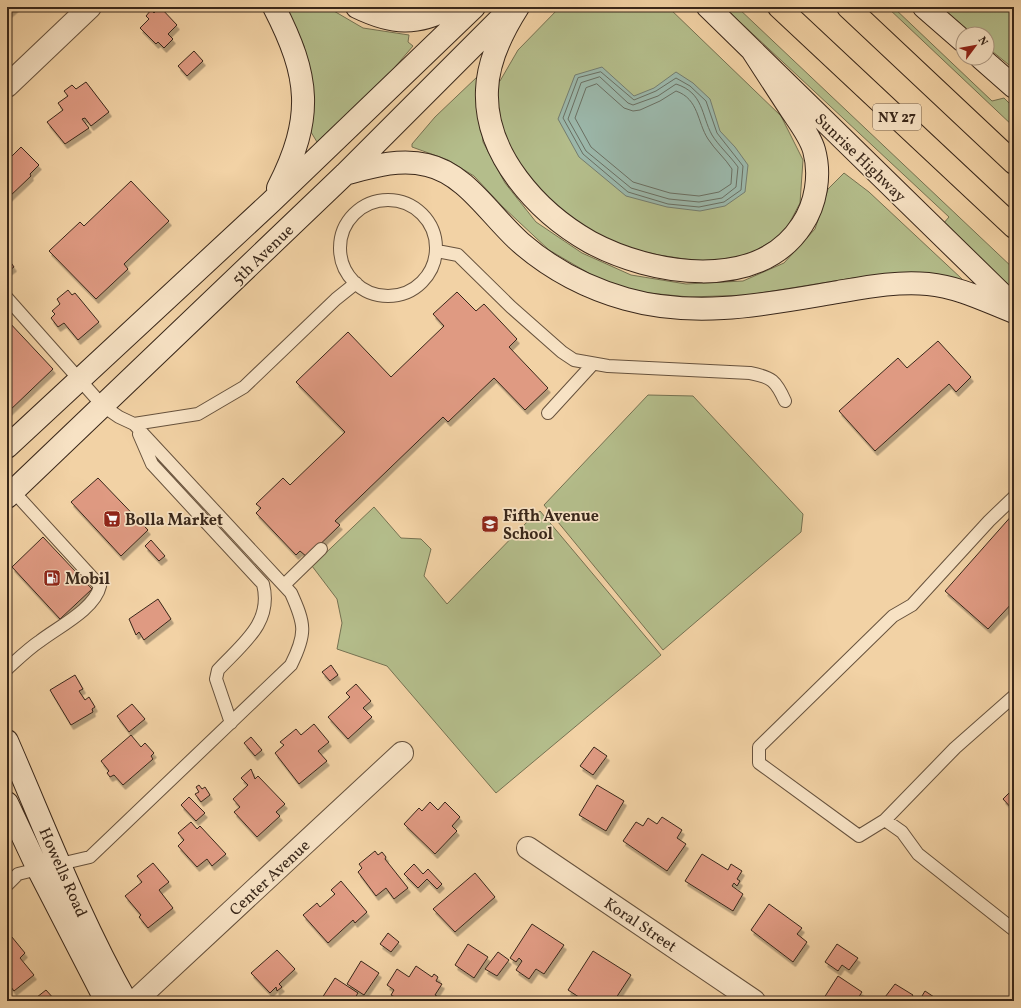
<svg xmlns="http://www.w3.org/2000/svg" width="1021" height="1008" font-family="Vollkorn,serif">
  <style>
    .green { fill: #b4bd8b; stroke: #767252 }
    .water { fill: #9bb7aa; stroke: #747d70 }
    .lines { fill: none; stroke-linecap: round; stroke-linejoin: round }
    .shore { stroke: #6a6f62; stroke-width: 1 }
    .building { fill: #df9a82; stroke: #39271a; filter: url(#shadow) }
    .service-casing { stroke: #67523d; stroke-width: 14 }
    .minor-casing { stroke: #67523d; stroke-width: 24 }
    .secondary-casing { stroke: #39271a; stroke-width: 24 }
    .motorway-casing { stroke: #39271a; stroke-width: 24 }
    .service { stroke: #f7e2c4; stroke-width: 12 }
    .minor { stroke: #f7e2c4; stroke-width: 22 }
    .secondary { stroke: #f7e2c4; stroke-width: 22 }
    .motorway { stroke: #f2d2a5; stroke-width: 22 }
    .labels { text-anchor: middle; stroke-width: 3.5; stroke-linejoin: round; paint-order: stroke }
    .shield { fill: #f7e2c4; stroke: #725f4d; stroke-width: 1 }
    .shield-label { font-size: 15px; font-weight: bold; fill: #39271a }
    .street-label { font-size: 16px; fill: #39271a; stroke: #f7e2c4 }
    .poi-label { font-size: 16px; font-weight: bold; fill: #39271a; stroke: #f7e2c4; text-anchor: start }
  </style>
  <defs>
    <filter id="shadow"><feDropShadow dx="2.5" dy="4.5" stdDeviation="0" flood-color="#0004"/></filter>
  </defs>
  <rect width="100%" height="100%" fill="#f2d2a5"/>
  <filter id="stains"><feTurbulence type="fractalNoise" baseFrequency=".005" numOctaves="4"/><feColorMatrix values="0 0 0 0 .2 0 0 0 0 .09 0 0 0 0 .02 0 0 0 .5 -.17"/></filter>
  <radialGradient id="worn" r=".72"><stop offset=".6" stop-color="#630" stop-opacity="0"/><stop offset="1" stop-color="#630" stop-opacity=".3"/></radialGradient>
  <!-- green -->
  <path class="green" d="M 285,7 L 327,7 L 363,28 L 409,35 L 408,42 L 413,46 L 389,74 L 317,142 L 311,132 L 313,92 L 304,46 Z
    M 560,7 L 668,7 L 781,116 L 803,160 L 800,203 L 783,235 L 746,256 L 711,263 L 659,255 L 606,243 L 560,215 L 515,165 L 494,125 L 494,80 L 500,81 L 518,50 Z
    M 724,7 L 737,7 L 1014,269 L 1014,290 L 943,224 L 949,217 Z
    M 887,7 L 893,7 L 992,101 L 1004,98 L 1014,108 L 1014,127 Z
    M 941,7 L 1014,7 L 1014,69 L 987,47 L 987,34 L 972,34 Z
    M 477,77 L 483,142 L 505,183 L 536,222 L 582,253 L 631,275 L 686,284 L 743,281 L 784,263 L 815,229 L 828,189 L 844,173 L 869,192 L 962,279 L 960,283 L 911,276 L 853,278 L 748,295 L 689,297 L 638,292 L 597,278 L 549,250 L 503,207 L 474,176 L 448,160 L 412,147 L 412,144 L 435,117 Z
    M 648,395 L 693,396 L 803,514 L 801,532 L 663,650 L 544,505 Z
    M 374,507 L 401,538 L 421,539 L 431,549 L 424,576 L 447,604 L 528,521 L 540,511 L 661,655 L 496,793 L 387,666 L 337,649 L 342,623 L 337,599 L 312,566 Z"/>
  <!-- water -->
  <path class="water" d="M 602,67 L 634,96 L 654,88 L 676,72 L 693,83 L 710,99 L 720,131 L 735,147 L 748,165 L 745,192 L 725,206 L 700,211 L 667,207 L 626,196 L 579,157 L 558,119 L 575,75 Z"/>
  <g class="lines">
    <!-- shore -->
    <path class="shore" d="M 601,72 L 634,100 L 656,91 L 676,78 L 690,86 L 706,101 L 717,133 L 743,166 L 741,190 L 724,202 L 699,207 L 668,204 L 628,192 L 583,154 L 563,118 L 578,78 Z
      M 600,77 L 628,103 L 633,105 L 658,96 L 676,84 C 704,93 701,115 712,135 C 718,145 731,157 738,167 L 736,187 L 722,198 L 699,202 L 669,199 L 631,188 L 586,151 L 568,119 L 581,83 Z
      M 597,84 L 624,108 L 633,111 L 640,110 L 660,101 L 676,91 C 699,99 697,122 708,139 C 715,150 725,158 732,169 L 731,184 L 719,192 L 699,196 L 670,193 L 633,182 L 591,147 L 575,118 L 586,88 Z"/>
  </g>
  <!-- building -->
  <path class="building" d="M 7,7 L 16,7 L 8,14 Z
    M 160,7 L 177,25 L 168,34 L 173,39 L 164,48 L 158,42 L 156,44 L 140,28 L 149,19 L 146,16 L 151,10 L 154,13 Z
    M 194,51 L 203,61 L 187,76 L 178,66 Z
    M 86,82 L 109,112 L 91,126 L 85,118 L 82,119 L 89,128 L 65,144 L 47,122 L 63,110 L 58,103 L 68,96 L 64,91 L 72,85 L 76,89 Z
    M 21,147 L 39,165 L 30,174 L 31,176 L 7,199 L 7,154 L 11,157 Z
    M 131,181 L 169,221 L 124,264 L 128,269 L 96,299 L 49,251 L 80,222 L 84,226 Z
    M 7,257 L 14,267 L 7,272 Z
    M 68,290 L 72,295 L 75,293 L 99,322 L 78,340 L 64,323 L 58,327 L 51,318 L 55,314 L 52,311 L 60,304 L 57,299 Z
    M 457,292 L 476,311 L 484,304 L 517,339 L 509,347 L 548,388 L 525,410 L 494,378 L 448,422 L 443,417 L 335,521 L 340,525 L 307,557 L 300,551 L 296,555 L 256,513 L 261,508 L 256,504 L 283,478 L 290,485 L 345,432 L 296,382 L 348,332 L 391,377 L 444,326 L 433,314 Z
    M 7,320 L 53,369 L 7,413 Z
    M 938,341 L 971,377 L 956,392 L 949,384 L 875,451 L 839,411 L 898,358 L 907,368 Z
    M 98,478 L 148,530 L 121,556 L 71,502 Z
    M 1014,513 L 1014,601 L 988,629 L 945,591 Z
    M 43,537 L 92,589 L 60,619 L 12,567 Z
    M 151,540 L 165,556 L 159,561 L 145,546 Z
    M 158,599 L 171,619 L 144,640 L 139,632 L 136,635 L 129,619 Z
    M 331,665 L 338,675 L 330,681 L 322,672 Z
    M 75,675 L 83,689 L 79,691 L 85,700 L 89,697 L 95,707 L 92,709 L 93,712 L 71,725 L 50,690 Z
    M 356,684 L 371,701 L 363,708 L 372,717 L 348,739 L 328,717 L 350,697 L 346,693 Z
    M 132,704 L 145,719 L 129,732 L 117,716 Z
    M 314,724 L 329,742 L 318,751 L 327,761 L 299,784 L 275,753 L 284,745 L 280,742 L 296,729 L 301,735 Z
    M 131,735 L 141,747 L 145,743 L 154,753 L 151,756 L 153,759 L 123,785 L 114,775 L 110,777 L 107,773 L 109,771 L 101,761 Z
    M 251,737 L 262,750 L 255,756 L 244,743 Z
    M 594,747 L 607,756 L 593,775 L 580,766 Z
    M 251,769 L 255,779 L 258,776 L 285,804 L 276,812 L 280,816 L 257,837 L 234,812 L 240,807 L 233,799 L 248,785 L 241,778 Z
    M 199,785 L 202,789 L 205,787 L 210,795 L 201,802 L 195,794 L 199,792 L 196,787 Z
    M 597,785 L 624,801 L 606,831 L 579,815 Z
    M 1014,788 L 1014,811 L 1003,799 Z
    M 189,797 L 205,813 L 196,821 L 181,805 Z
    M 430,802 L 438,810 L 445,802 L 460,817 L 452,826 L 457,831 L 435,854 L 404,824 L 419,808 L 422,811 Z
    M 662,817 L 682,830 L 677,838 L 686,844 L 667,871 L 623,841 L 636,822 L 643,826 L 648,818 L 657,824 Z
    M 191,822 L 197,829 L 200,826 L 226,854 L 212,866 L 207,859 L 197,867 L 178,846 L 184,840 L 178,833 Z
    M 375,851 L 378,855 L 382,852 L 386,857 L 385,859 L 408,888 L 394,899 L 386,888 L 376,896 L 358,872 L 362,868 L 359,864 Z
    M 702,854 L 728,870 L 731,864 L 742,871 L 737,879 L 740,881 L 737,886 L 734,883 L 732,886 L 743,894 L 733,911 L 685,881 Z
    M 153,863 L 169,882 L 159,890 L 173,908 L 148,928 L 139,917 L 141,915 L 125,896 L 142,882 L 137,876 Z
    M 414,864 L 423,874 L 428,869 L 442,884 L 437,889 L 427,879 L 418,888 L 404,874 Z
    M 475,873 L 495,897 L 455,932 L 433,909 Z
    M 341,881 L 367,912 L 355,923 L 353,920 L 328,943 L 303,915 L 317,903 L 320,907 L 335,894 L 331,890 Z
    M 769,904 L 802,928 L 797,934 L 807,942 L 793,962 L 751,930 Z
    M 532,924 L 564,945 L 544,974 L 536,969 L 529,979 L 516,970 L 522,961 L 519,958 L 516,962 L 510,958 Z
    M 7,931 L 25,953 L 20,958 L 34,975 L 14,991 L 7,982 Z
    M 388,933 L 399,942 L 391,952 L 380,944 Z
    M 468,944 L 488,957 L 474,978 L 455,965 Z
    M 837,944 L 858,958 L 849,970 L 842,965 L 838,971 L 825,962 Z
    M 277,950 L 295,969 L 279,984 L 282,987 L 277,991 L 276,987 L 270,993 L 251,973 Z
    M 593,951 L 631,975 L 614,1001 L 585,1001 L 568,990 Z
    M 498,952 L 509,960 L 497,976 L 485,969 Z
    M 361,961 L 379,973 L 364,995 L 347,984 Z
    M 416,966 L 432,977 L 434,974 L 438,977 L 436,981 L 442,984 L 435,995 L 440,998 L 438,1001 L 402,1001 L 391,995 L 394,990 L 387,985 L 397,969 L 409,977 Z
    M 838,976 L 862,992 L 856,1001 L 822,1001 Z
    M 335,978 L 358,993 L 353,1001 L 327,1001 L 322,998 Z
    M 895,984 L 913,995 L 909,1001 L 882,1001 Z
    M 46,990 L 55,1000 L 32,1001 Z
    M 925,991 L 940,1001 L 919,1001 Z"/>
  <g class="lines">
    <defs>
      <path id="service" d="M340 248a48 48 0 1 1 96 0a48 48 0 1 1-96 0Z
        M 437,251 L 458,255 L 511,307 L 562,352 L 574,360 L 608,366 L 750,373 C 772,377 776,381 785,401
        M 7,298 L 103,406 L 119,417 L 134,424 L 198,414 L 244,387 L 336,299 L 356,283
        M 548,413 L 592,365
        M 139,434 L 152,464 L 263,584 C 273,623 242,644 218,670 L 216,679 L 231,723
        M 1014,497 L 989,521 L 912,605 L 893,616 L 759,747 L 759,763 L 859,836 L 885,820 L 902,832 L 918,854 L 1014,930
        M 284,585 L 321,549
        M 7,669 C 18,659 28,649 40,641 C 58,627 95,609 100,586 L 13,491
        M 885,820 L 955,748 L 1014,696
        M 60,864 L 90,857 L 291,665 C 307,633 305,624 291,593 L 134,424
        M 7,885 L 18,874 L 38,869"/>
      <path id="minor" d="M 7,86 L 90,7
        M 528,848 L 754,1001
        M 135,1001 L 402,753"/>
      <path id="secondary" d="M 274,7 C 310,77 314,117 278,188
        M 357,7 C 392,24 417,26 451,7
        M 518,7 C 502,32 488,60 487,90 C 484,154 537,212 590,242 C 651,275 758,293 802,225 C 816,204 821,175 814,150 C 810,136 799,122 791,110 C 778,90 765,70 752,50
        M 708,7 L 1014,306
        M 924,7 L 963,41
        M 981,58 L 1014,87
        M 345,174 C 371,167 399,158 427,165 C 467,174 491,217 521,243 C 551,269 587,288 626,299 C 697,319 767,304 838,292 C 867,287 898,281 928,284 C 959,287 986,301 1014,312
        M 7,447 L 271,202 L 474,7
        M 7,497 L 345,174 L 507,12
        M 7,741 C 45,828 79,918 126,1001
        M 7,803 L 38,869 L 106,1001"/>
      <path id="motorway" d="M 779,7 L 1014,227
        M 848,7 L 1014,163"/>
    </defs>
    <!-- service casing -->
    <use href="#service" class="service-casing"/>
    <!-- minor casing -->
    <use href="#minor" class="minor-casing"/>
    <!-- secondary casing -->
    <use href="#secondary" class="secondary-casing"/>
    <!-- motorway casing -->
    <use href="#motorway" class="motorway-casing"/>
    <!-- service -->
    <use href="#service" class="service"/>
    <!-- minor -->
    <use href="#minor" class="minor"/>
    <!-- secondary -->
    <use href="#secondary" class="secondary"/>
    <!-- motorway -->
    <use href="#motorway" class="motorway"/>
  </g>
  <!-- icons -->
  <defs>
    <symbol id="supermarket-square" viewBox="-11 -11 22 22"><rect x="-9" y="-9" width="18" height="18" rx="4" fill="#8f2418" stroke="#f7e2c4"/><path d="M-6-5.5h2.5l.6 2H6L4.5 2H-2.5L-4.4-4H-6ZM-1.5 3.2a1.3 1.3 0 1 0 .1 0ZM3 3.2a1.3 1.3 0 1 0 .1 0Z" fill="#fff"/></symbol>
    <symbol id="school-square" viewBox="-11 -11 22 22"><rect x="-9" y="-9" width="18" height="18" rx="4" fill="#8f2418" stroke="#f7e2c4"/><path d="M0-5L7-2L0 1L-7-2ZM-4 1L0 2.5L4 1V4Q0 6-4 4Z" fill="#fff"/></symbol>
    <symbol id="fuel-square" viewBox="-11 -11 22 22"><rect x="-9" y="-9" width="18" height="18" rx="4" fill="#8f2418" stroke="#f7e2c4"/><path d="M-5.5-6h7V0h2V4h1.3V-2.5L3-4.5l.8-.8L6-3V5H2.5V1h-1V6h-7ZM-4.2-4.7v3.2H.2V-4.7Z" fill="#fff"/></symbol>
  </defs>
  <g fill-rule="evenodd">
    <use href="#supermarket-square" x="102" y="509" width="20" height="20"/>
    <use href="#school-square" x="480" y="514" width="20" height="20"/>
    <use href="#fuel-square" x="42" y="568" width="20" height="20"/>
  </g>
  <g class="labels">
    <!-- shield labels -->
    <rect class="shield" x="873" y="104" width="48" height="26" rx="3"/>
    <g class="shield-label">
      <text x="897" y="122">NY 27</text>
    </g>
    <!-- street labels -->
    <g class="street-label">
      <text transform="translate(861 157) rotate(44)" y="6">Sunrise Highway</text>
      <text transform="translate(262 254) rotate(-44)" y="6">5th Avenue</text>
      <text transform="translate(64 872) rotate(66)" y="6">Howells Road</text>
      <text transform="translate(269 877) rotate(-43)" y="6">Center Avenue</text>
      <text transform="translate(641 924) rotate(34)" y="6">Koral Street</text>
    </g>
    <!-- poi labels -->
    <g class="poi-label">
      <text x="503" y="521">Fifth Avenue<tspan x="503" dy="18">School</tspan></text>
      <text x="125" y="525">Bolla Market</text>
      <text x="65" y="584">Mobil</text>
    </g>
  </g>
  <!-- margin -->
  <rect width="1021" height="1008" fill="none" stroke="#f2d2a5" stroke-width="24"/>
  <rect x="8" y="8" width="1005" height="992" fill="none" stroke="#39271a" stroke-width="2"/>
  <rect x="12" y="12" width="997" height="984" fill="none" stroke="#39271a"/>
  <!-- north arrow -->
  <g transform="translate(975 46) rotate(58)"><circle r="19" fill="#f7e2c4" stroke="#ab9780"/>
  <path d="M0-3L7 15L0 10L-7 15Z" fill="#8f2418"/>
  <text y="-6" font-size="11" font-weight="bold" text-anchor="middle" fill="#39271a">N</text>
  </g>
  <rect width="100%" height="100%" filter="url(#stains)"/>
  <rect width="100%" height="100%" fill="url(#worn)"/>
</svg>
